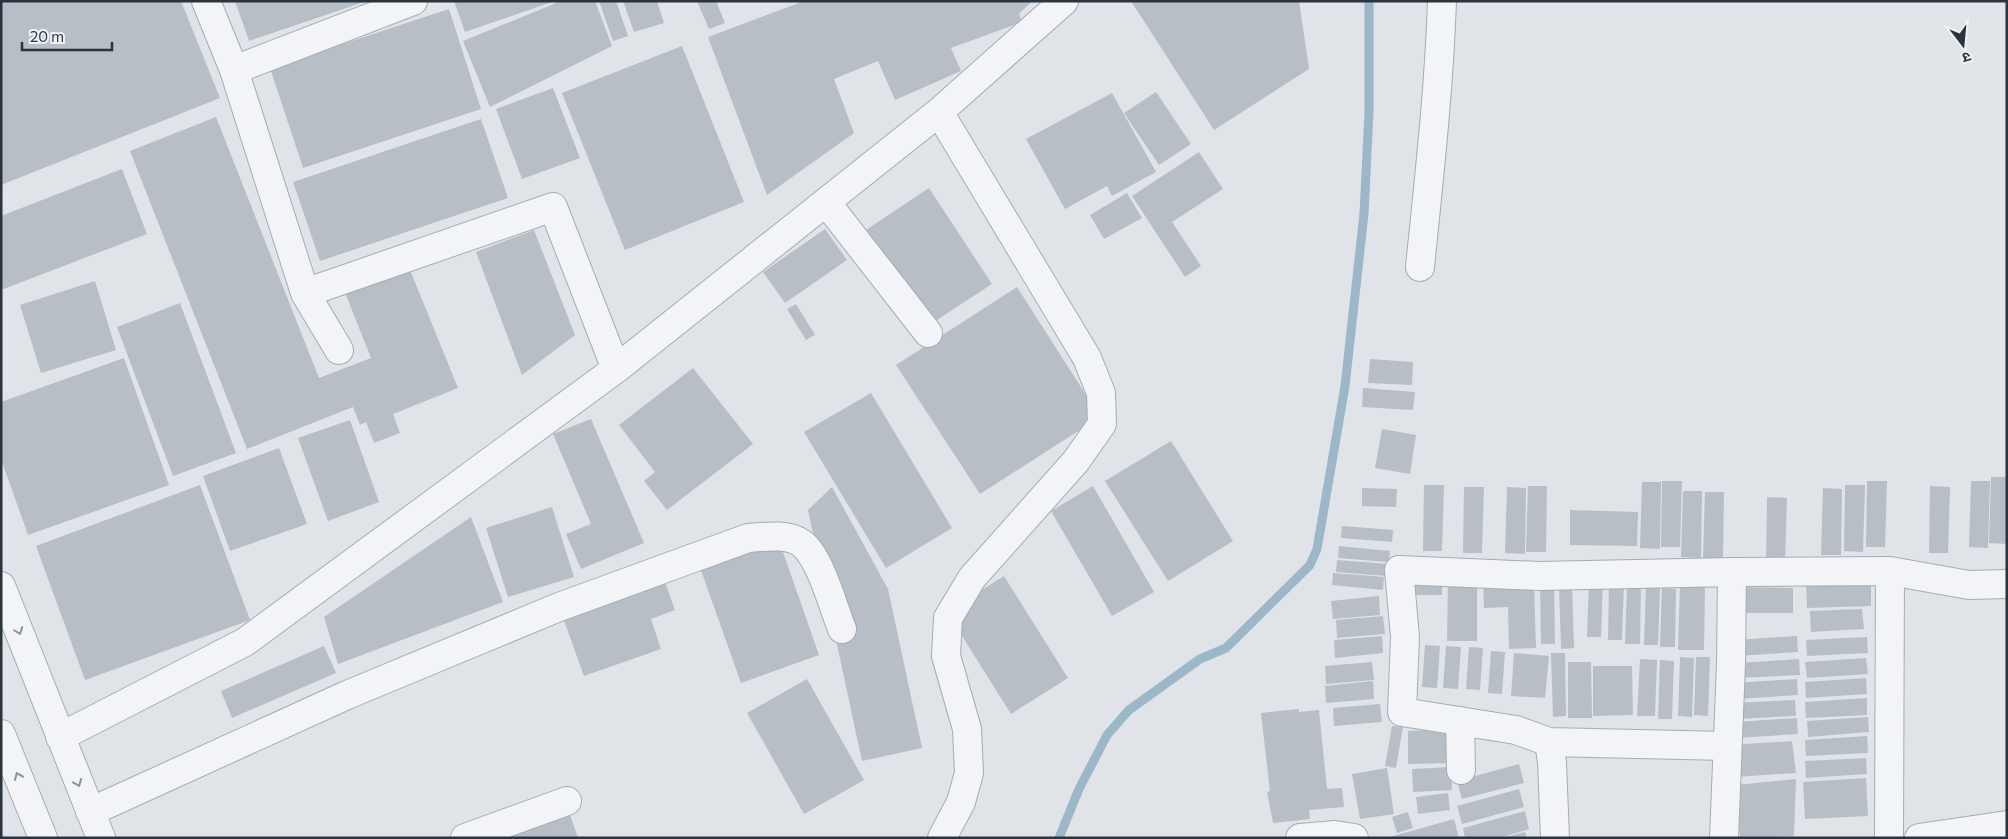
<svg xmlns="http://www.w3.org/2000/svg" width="2008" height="839" font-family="Commissioner,'Noto Sans Devanagari',sans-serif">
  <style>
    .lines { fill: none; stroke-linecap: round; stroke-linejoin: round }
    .stream { stroke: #9cb7c7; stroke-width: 9 }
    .building { fill: #b7bec5 }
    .minor-casing { stroke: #a5acb2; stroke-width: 30 }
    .minor { stroke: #f2f4f7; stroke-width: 28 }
    .oneway { stroke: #8e949b }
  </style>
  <rect width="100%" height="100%" fill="#e0e4e8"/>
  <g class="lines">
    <!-- stream -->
    <path class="stream" d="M 1059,838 L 1079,789 L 1107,735 L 1129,710 L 1200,659 L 1226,648 L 1310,565 L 1317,549 L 1345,386 L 1364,214 L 1369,112 L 1369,1"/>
  </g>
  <!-- building -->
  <path class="building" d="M 1,1 L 181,1 L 220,98 L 1,185 Z
    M 235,1 L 364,1 L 364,2 L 249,41 Z
    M 454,1 L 552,1 L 552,2 L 465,32 Z
    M 561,1 L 595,1 L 612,46 L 490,107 L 463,41 Z
    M 599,1 L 616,1 L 628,36 L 613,41 Z
    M 623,1 L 657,1 L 664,23 L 634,32 Z
    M 697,1 L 716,1 L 725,23 L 709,29 Z
    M 804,1 L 1032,1 L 1019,14 L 1022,22 L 951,48 L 961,71 L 895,100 L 878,61 L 834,79 L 854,133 L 767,195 L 708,37 Z
    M 1131,1 L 1299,1 L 1309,69 L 1214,130 Z
    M 449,9 L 481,109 L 303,168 L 270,68 Z
    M 682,46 L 744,202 L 625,250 L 562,93 Z
    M 553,88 L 580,158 L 522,179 L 496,109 Z
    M 1156,92 L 1191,144 L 1159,165 L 1124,113 Z
    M 1112,93 L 1156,172 L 1112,196 L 1107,186 L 1065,209 L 1026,139 Z
    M 216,117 L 319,378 L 371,358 L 344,290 L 408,265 L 458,388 L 393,414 L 400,433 L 374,443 L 366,422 L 360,425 L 353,407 L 247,449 L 130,151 Z
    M 481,119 L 508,198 L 320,261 L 293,182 Z
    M 1199,152 L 1223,189 L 1172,222 L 1201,266 L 1185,277 L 1132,196 Z
    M 122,169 L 147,234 L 1,290 L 1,216 Z
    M 929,188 L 992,284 L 929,325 L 866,230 Z
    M 1127,193 L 1142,218 L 1104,239 L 1090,215 Z
    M 825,229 L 847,260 L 785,303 L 763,272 Z
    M 534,230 L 575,335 L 522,375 L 476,252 Z
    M 95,281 L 116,350 L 41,373 L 20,305 Z
    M 1017,287 L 1100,417 L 980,494 L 896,365 Z
    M 180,303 L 236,453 L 173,476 L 117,327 Z
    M 796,304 L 815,335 L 806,340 L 787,309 Z
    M 124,358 L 169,485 L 28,535 L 1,459 L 1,402 Z
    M 1370,359 L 1413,362 L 1412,385 L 1368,383 Z
    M 693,368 L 753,444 L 667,510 L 644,481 L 655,472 L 619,425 Z
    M 1363,388 L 1415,392 L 1413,410 L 1362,407 Z
    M 871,393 L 952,528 L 886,568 L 804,432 Z
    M 591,419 L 644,543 L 581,569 L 566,534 L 591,524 L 553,434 Z
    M 350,420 L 379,502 L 328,521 L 298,438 Z
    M 1382,429 L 1416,435 L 1410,474 L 1375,468 Z
    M 1171,441 L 1233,541 L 1168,581 L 1105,481 Z
    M 279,448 L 307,524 L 230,551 L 203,476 Z
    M 1991,477 L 2007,477 L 2007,544 L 1989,543 Z
    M 1662,481 L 1682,481 L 1680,547 L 1661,547 Z
    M 1867,481 L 1887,481 L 1885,547 L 1866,547 Z
    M 1971,481 L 1990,481 L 1988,548 L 1969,547 Z
    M 1642,482 L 1661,482 L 1660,549 L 1640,548 Z
    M 200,485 L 250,620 L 85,680 L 36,546 Z
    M 1424,485 L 1444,485 L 1442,551 L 1423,551 Z
    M 1845,485 L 1865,485 L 1863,552 L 1844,551 Z
    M 1093,486 L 1154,592 L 1112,616 L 1051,511 Z
    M 1528,486 L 1547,486 L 1546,552 L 1526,552 Z
    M 1930,486 L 1950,487 L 1948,553 L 1929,553 Z
    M 832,487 L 888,589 L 922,748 L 862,761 L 808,510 Z
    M 1464,487 L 1484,487 L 1482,553 L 1463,553 Z
    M 1507,487 L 1526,488 L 1525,554 L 1505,553 Z
    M 1362,488 L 1397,489 L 1396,507 L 1362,506 Z
    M 1823,488 L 1842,489 L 1841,555 L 1821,555 Z
    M 1683,491 L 1702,491 L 1701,558 L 1681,557 Z
    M 1705,492 L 1724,492 L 1723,559 L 1703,559 Z
    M 1767,497 L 1787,498 L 1785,564 L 1766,563 Z
    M 552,507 L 574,577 L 508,597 L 486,528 Z
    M 1570,510 L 1638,512 L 1637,546 L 1570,545 Z
    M 471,517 L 503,602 L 338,664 L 324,617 Z
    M 1342,526 L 1393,530 L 1392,542 L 1341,538 Z
    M 776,532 L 819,655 L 741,683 L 697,559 Z
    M 1339,546 L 1390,551 L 1389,562 L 1338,558 Z
    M 1337,560 L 1388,564 L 1387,576 L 1336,572 Z
    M 659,565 L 675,610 L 651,619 L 661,649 L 584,676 L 557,601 Z
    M 1333,573 L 1384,577 L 1383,590 L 1332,585 Z
    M 1004,576 L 1068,678 L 1011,714 L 947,612 Z
    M 1413,577 L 1442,577 L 1442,595 L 1412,595 Z
    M 1589,578 L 1603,579 L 1601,637 L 1587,637 Z
    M 1448,579 L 1477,579 L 1477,641 L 1447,641 Z
    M 1540,580 L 1554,580 L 1555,644 L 1541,644 Z
    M 1871,580 L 1871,606 L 1807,608 L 1806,581 Z
    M 1534,581 L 1536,648 L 1509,649 L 1508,607 L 1484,608 L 1483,583 Z
    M 1609,581 L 1624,581 L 1622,640 L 1608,640 Z
    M 1559,585 L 1572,585 L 1574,648 L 1561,649 Z
    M 1627,585 L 1641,586 L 1640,644 L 1625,644 Z
    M 1680,585 L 1705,586 L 1704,650 L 1678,650 Z
    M 1646,586 L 1660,587 L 1658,645 L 1644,645 Z
    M 1742,587 L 1793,588 L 1793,613 L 1742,613 Z
    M 1662,588 L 1676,589 L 1675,647 L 1660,647 Z
    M 1379,596 L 1380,615 L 1333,619 L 1331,601 Z
    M 1862,609 L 1864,629 L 1811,632 L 1810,611 Z
    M 1383,616 L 1385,634 L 1337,638 L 1336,620 Z
    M 1382,636 L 1383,653 L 1335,658 L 1334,640 Z
    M 1797,636 L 1798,652 L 1737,656 L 1736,640 Z
    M 1867,637 L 1868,653 L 1807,656 L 1806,640 Z
    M 1425,645 L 1440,646 L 1437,688 L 1422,687 Z
    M 324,646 L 336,673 L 232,718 L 221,691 Z
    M 1446,646 L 1461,647 L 1458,689 L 1443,688 Z
    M 1469,647 L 1483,648 L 1480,690 L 1466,689 Z
    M 1491,651 L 1505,652 L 1502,694 L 1488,693 Z
    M 1514,653 L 1549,656 L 1545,698 L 1511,696 Z
    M 1551,653 L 1565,653 L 1566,716 L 1553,717 Z
    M 1680,657 L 1694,658 L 1692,717 L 1678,716 Z
    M 1696,657 L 1710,657 L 1708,716 L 1694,715 Z
    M 1866,658 L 1868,674 L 1807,678 L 1805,662 Z
    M 1640,659 L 1657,660 L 1655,716 L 1637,716 Z
    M 1799,659 L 1800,675 L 1738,678 L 1738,663 Z
    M 1660,660 L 1674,661 L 1672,719 L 1658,719 Z
    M 1372,662 L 1374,680 L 1326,684 L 1325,666 Z
    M 1568,662 L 1591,662 L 1592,718 L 1568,718 Z
    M 1593,666 L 1632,666 L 1633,715 L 1593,716 Z
    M 1866,678 L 1867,694 L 1806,698 L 1805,682 Z
    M 807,679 L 864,780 L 804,814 L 747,713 Z
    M 1797,679 L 1798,695 L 1737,699 L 1736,683 Z
    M 1373,681 L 1374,699 L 1326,703 L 1325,686 Z
    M 1867,698 L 1867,715 L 1806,718 L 1805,702 Z
    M 1795,700 L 1796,716 L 1734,719 L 1733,703 Z
    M 1380,704 L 1382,722 L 1334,726 L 1333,708 Z
    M 1299,709 L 1299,712 L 1319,710 L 1327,789 L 1342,788 L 1344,807 L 1309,810 L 1310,819 L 1273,823 L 1267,792 L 1270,791 L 1261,713 Z
    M 1868,717 L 1869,732 L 1808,737 L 1807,721 Z
    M 1797,718 L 1798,734 L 1736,738 L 1736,722 Z
    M 1392,726 L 1403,727 L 1396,768 L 1385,766 Z
    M 1452,729 L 1452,763 L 1408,764 L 1408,731 Z
    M 1867,736 L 1868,753 L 1806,756 L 1805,740 Z
    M 1792,741 L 1796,773 L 1735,777 L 1731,745 Z
    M 1866,758 L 1867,774 L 1806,778 L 1805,761 Z
    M 1519,764 L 1524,783 L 1462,799 L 1457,781 Z
    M 1451,767 L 1452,790 L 1413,792 L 1412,769 Z
    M 1387,768 L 1394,814 L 1360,819 L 1352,774 Z
    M 1866,778 L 1868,816 L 1805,819 L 1803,782 Z
    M 1796,779 L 1794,836 L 1740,838 L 1736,785 Z
    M 1519,789 L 1524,807 L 1462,824 L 1457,806 Z
    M 1448,793 L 1450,810 L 1418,814 L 1416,797 Z
    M 566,803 L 578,838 L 469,838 Z
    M 1525,811 L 1529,829 L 1499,838 L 1465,838 L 1463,828 Z
    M 1408,812 L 1413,828 L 1397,833 L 1392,817 Z
    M 1454,819 L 1459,838 L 1390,838 L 1390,837 Z
    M 1525,832 L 1527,838 L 1505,838 L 1505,837 Z"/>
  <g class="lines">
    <defs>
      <path id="minor" d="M 206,1 L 234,70 L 305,293 L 339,350
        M 234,70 L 413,1
        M 939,112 L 1087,358 L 1101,393 L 1102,424 L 1076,461 L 972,578 L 948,618 L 946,656 L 967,729 L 969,773 L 961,802 L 942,838
        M 826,202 L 928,333
        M 1420,267 C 1429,178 1439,90 1442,1
        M 305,293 L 553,207 L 616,369
        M 1732,572 L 1890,571 L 1969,585 L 2007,584
        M 1,586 L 101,838
        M 1460,721 L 1461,770
        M 1,734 L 43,838
        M 60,737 L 245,642 L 616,369 L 939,112 L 1064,1
        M 1549,742 L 1727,746
        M 90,812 L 347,695 L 559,607 L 748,538 C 764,537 787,533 801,543 C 820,556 833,607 842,629
        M 465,838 L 567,801
        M 1300,838 L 1335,835 L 1354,838
        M 1555,838 L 1552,762 L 1549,742 L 1516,730 L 1402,712 L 1405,637 L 1399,570 L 1539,576 L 1732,572 L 1731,664 L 1724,838
        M 1889,838 L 1890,571
        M 1919,838 L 2007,825"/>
    </defs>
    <!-- minor casing -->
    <use href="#minor" class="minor-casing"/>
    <!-- minor -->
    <use href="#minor" class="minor"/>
  </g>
  <!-- one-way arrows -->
  <defs><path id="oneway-chevron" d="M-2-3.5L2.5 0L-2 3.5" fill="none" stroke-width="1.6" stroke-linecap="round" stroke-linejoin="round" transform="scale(1.25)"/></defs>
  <g class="oneway">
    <use href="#oneway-chevron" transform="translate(19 631) rotate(69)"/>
    <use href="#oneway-chevron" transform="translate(18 776) rotate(-112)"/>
    <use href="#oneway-chevron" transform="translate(78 783) rotate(68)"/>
  </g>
  <!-- border -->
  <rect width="2008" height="839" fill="none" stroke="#29343f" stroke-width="5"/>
  <!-- north arrow -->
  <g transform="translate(1963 45) rotate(164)" stroke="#eff3f6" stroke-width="4" paint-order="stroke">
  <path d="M0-4L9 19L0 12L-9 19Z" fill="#29343f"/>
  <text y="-8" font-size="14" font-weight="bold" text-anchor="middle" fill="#29343f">उ</text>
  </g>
  <!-- scale -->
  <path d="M22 42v8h90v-8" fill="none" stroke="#29343f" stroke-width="2.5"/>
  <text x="30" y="42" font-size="15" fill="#29343f" stroke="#eff3f6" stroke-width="4" paint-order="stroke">20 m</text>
</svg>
